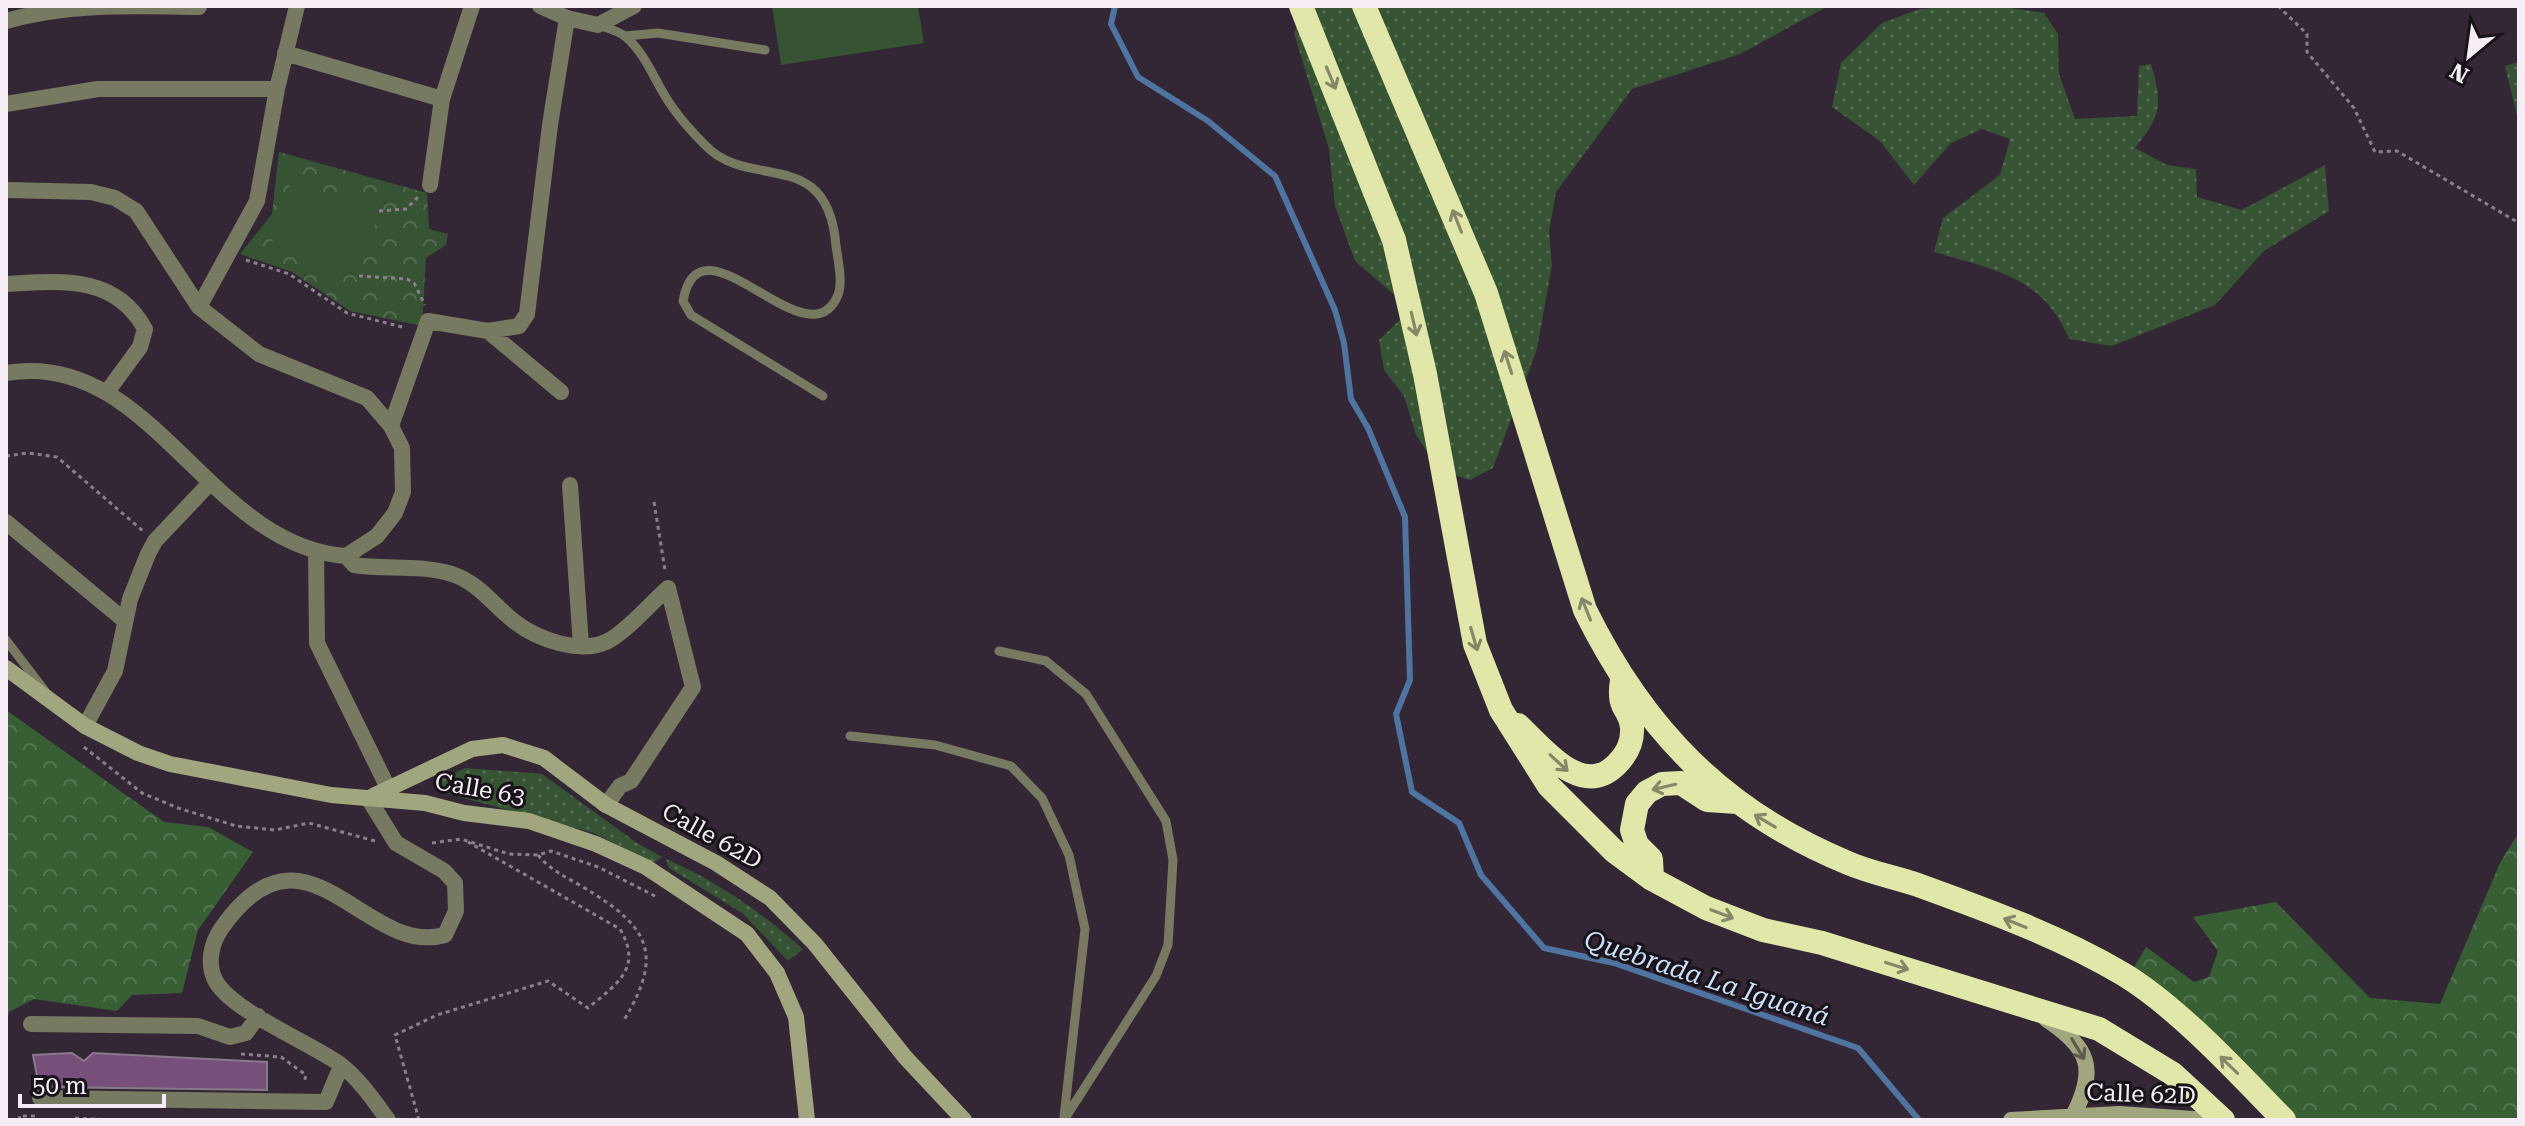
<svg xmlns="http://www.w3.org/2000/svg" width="2525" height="1126" viewBox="0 0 2525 1126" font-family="'Roboto Serif',serif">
  <defs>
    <pattern id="grass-dots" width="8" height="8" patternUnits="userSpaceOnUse" patternTransform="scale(2)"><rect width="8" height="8" fill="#365333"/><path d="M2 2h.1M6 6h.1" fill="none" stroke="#546c51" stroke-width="1.8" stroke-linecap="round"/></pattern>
    <pattern id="forest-crowns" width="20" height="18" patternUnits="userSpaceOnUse" patternTransform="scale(2)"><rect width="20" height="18" fill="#385f34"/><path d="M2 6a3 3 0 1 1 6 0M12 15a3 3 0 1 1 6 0" fill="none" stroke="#557652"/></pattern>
    <pattern id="park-crowns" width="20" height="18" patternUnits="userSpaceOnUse" patternTransform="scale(2)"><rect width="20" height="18" fill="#365333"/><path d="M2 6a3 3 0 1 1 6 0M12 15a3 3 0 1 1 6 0" fill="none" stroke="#546c51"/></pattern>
  </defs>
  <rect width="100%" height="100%" fill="#342735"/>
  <path fill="url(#grass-dots)" d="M1305,6H1828L1740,54L1632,89L1556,192L1549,232L1552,265L1537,349L1493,468L1470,480L1439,470L1416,435L1404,396L1384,370L1379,340L1411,309L1355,261L1335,206L1329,149L1294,33Z
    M1958,6H1997L2044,13L2058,34L2059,74L2075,119L2137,116L2139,66L2151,64C2163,106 2161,115 2135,148L2167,165L2196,169L2197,197L2242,210L2325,165L2329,211L2264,251L2215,305L2112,346L2069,339C2043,276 1994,270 1934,252L1943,218L2000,175L2010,139L1982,129L1951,143L1914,185L1880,141L1832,107L1841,63L1882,23L1920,9Z
    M2519,62V124L2505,66Z
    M465,768L542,774L637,843L662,857L653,863L594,833L445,793L438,780Z
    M666,859C718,882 760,911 803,949L788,961L742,913L669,868Z"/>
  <path fill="url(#forest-crowns)" d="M6,710L164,822L208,827L253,852L198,930L182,993L132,995L117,1011L34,999L9,1012L6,1023Z
    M2519,832V1120H2296L2194,1019L2133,969L2146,947L2194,982L2209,977L2218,951L2193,917L2276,902L2370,998L2440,1004L2500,863Z"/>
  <path fill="url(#park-crowns)" d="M279,152L427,193L429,229L448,234L446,245L426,258L422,326L350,311L292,272L240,254L272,214Z"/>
  <path fill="#365333" d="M772,6H918L924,43L781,65Z
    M290,183L379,211L359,276L270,249Z"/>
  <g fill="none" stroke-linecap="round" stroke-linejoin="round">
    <path stroke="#4e75a1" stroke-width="6" d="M1115,6L1111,24L1138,77L1208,121L1275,176L1335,310L1344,343L1351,399L1368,428L1405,517L1410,680L1396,714L1412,792L1459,823L1481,875L1544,948L1614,963L1858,1048L1919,1120"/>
  </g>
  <path fill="#76507a" stroke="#897a8b" stroke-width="2" d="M72,1053L84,1061L93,1053L267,1062V1090L39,1087L33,1055Z"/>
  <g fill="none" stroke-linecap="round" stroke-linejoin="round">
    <path stroke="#8a7f8b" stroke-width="3" stroke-dasharray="4 4" stroke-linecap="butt" d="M2278,6L2307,34V52L2354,108L2375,152L2397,151L2519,223
      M379,211L406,209L418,197
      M246,260L289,274L347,313L406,328
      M359,276L407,279L414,283L425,305
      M6,456L28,453L57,457L143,531
      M654,502L665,570
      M84,747L142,793L178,808L236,826L275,830L309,823L375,841
      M432,843L461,839L509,854L538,855L551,851L598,867L655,896
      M538,855C550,870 566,877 583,887C646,925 666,951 624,1020
      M241,1054L281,1057L306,1075L304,1083
      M75,1118L111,1120
      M20,1120L19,1116H35
      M419,1120L395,1035L437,1015L548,981L588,1008C617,984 643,968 620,929L468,842"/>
    <path stroke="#777a61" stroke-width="9" d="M598,25C607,28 619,31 626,37C648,56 656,86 673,108C682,121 694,134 705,145C749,192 828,144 836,246C838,260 843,282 838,295C808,367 700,207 683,301L691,315L823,396
      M625,36L658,33L765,50
      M6,640L45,691
      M999,651L1046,661L1086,694L1166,821L1173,860L1168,945L1156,976L1064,1120
      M850,736L935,745L1011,766L1042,798L1069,855L1085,929L1064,1117"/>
    <path stroke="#777a61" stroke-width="16" d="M540,6L567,18L598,25L634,6
      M6,21C70,3 134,6 199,7
      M285,53L442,99
      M6,104L98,89H277
      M430,185L442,99L472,6
      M6,190L91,192L115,198L136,211L199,307L259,354L367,398L391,426L402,448L403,492L395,513L377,536L346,556C207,546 151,348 6,373
      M6,284C60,281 115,274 145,329L140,347L107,392
      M199,307L257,201L277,89L297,6
      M488,331L561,392
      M391,426L428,321L488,331L519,326L527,314L550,125L567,18
      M570,485L581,646
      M6,522L124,620
      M316,551L317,643L389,790
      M346,556L354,565C387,570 419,564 452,574C479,583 493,605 515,622C537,639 580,655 608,641C626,632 651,603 668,588L693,687L631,781L620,786L606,805
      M85,726L115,671L130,599L148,554L155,541L209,484
      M368,798L396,843L444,871L455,883L456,911L445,935C364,958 306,806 221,929C211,944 207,963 215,980C231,1011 311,1043 341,1065C360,1080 374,1101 388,1120
      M31,1024L198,1026L230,1037L246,1033L258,1016
      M40,1098L326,1102L341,1066"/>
    <path stroke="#a2a67e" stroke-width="16" d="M6,668L85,726L138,753L170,764L331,795L425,803L464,813L529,821L596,844L646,867L747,934L777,973L796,1017L807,1120
      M373,796L472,749L503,745L544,758L606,805L716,863L770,898L815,944L905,1057L964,1120
      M2046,1019C2090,1048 2097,1069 2073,1116
      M2011,1120L2119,1114L2208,1120"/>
    <path stroke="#e0e7a8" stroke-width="24" d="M1301,6L1394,240L1425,374L1475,644L1501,710L1549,786L1614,851L1652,879L1706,908L1763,930L1822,943L2099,1029L2173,1074L2223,1120
      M1364,6L1486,293L1585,610C1644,730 1724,812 1848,863C1871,873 1895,877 1918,885C1987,910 2059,936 2123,974C2179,1008 2238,1073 2284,1120
      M1518,725C1543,748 1581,799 1616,765C1627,754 1633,743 1632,727C1630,707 1617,711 1622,680
      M1652,879L1651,859L1637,845L1632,830L1637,804L1647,792L1662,784L1681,783L1707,800L1737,802"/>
  </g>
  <defs><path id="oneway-shaft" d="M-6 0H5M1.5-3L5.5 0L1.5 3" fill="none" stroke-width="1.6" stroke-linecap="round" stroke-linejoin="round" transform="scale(2)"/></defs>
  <g stroke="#868768">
    <use href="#oneway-shaft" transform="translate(1331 78) rotate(67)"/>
    <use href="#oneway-shaft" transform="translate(1457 221) rotate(-112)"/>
    <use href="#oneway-shaft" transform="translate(1414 324) rotate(77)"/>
    <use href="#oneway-shaft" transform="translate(1508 362) rotate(-108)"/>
    <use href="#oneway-shaft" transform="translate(1586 609) rotate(-112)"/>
    <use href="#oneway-shaft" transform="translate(1474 639) rotate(74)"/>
    <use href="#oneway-shaft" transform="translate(1559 763) rotate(43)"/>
    <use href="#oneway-shaft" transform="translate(1664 787) rotate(167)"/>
    <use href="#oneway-shaft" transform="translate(1765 821) rotate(-149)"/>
    <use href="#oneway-shaft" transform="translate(1722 914) rotate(21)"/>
    <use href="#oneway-shaft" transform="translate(2015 923) rotate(-158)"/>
    <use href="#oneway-shaft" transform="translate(1897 966) rotate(17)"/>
    <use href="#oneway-shaft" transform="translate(2229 1065) rotate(-136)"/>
  </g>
  <use stroke="#5d5c4c" href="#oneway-shaft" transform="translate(2078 1049) rotate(59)"/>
  <g text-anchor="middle" stroke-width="6" stroke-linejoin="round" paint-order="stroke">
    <g font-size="24" fill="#f5ecf6" stroke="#181219">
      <text transform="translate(480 789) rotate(10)" y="8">Calle 63</text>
      <text transform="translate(712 836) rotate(29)" y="8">Calle 62D</text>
      <text transform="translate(2141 1094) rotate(2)" y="8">Calle 62D</text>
    </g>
    <g font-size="26" font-style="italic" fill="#c9e0fb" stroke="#181219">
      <text transform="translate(1707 978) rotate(18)" y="9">Quebrada La Iguaná</text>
    </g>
  </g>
  <rect width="2525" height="1126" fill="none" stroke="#f5ecf6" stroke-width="16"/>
  <g transform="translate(2469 56) rotate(209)" stroke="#181219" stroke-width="6" paint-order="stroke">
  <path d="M0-6L14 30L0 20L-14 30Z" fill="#f5ecf6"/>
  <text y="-12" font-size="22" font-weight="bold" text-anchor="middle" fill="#f5ecf6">N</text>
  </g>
  <path d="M20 1094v12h144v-12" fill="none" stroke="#f5ecf6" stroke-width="4"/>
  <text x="32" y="1094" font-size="24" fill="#f5ecf6" stroke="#181219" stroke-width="6" paint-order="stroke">50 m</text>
</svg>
